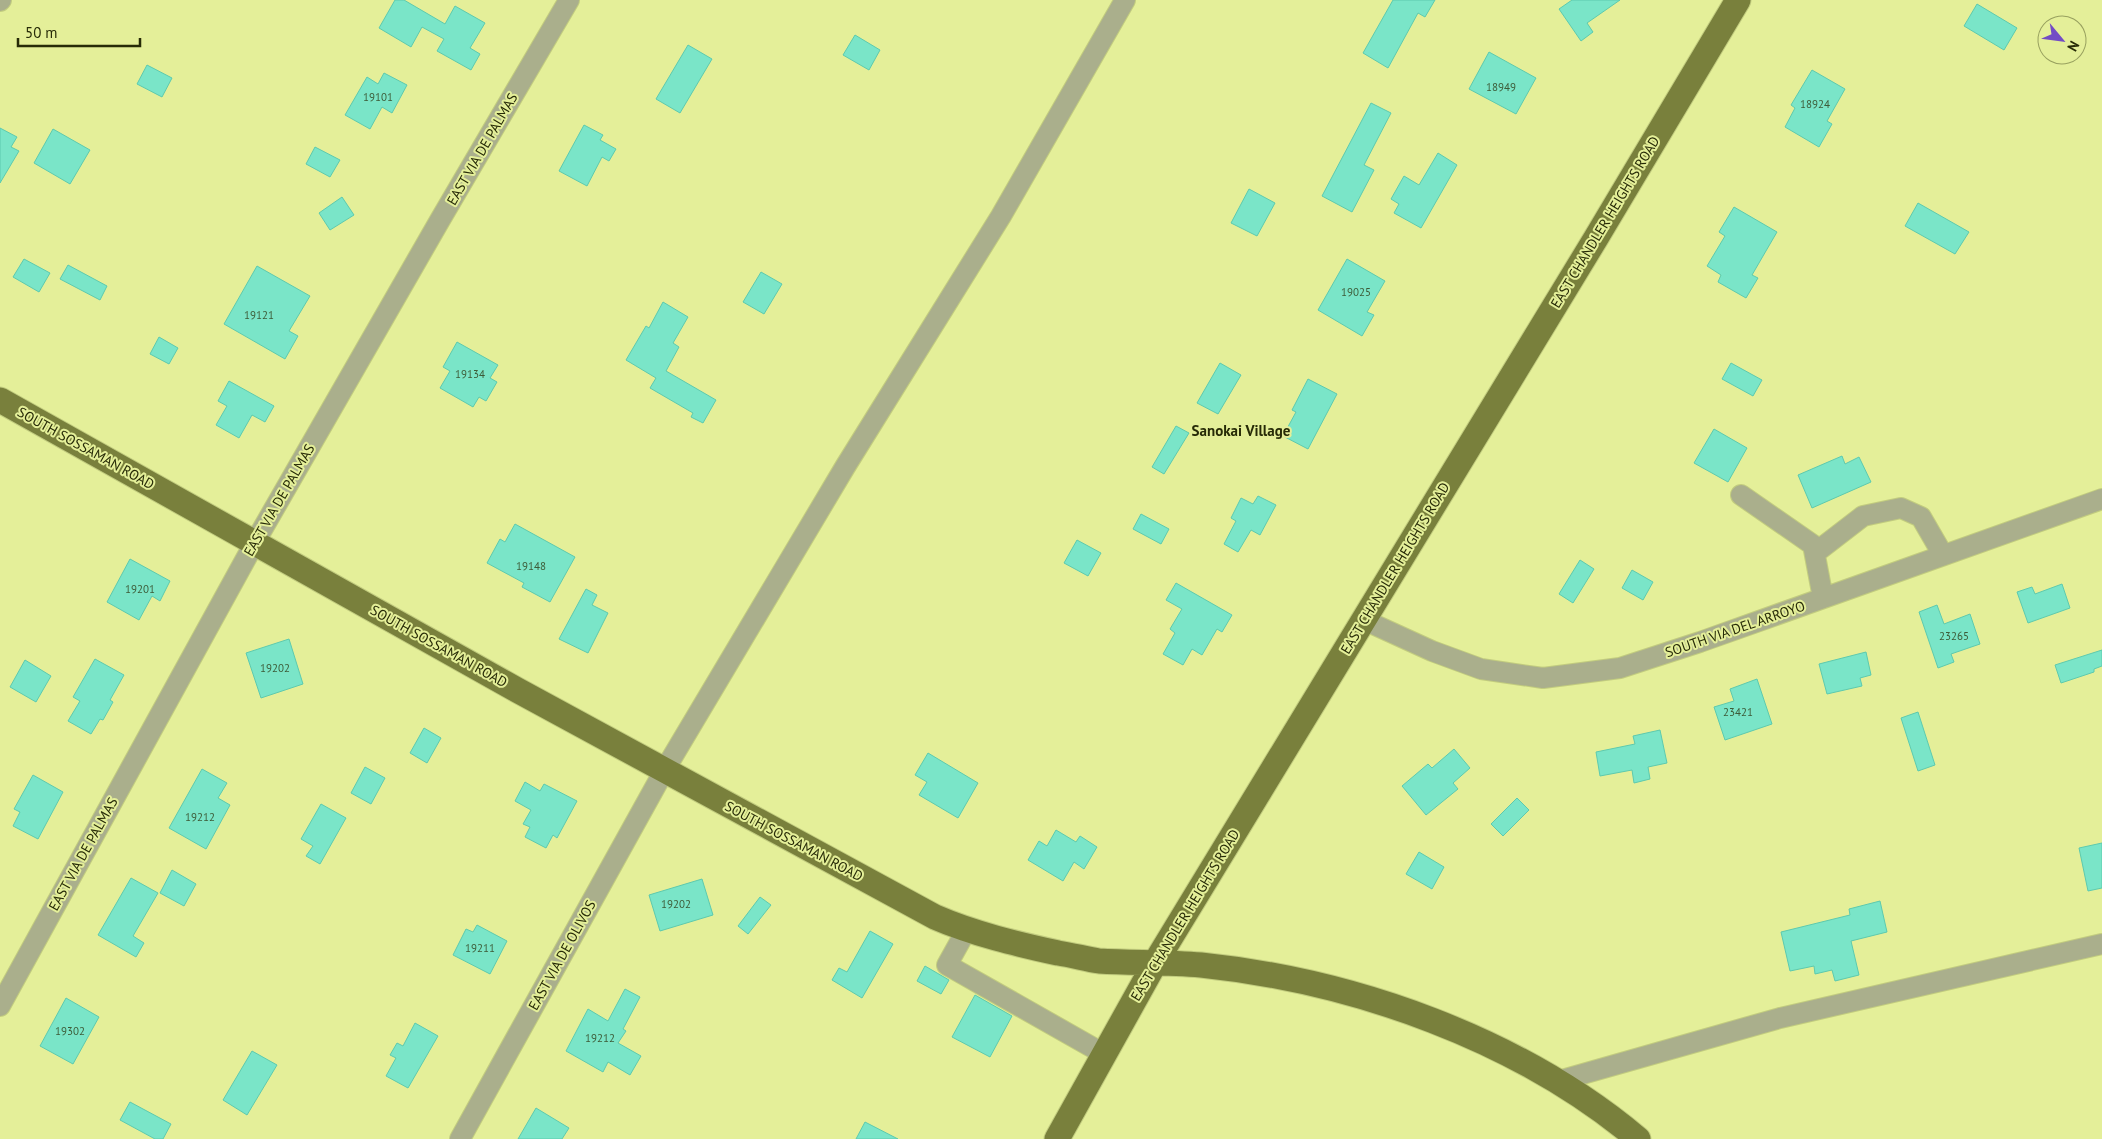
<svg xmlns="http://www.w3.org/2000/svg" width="2102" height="1139" viewBox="0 0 2102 1139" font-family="'PT Sans',sans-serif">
  <rect width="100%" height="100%" fill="#e4ef99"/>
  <path fill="#7ae5c8" stroke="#5dcaae" d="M395,0H404L445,24L455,6L485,23L470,48L480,54L471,70L437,51L444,39L422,27L411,47L379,28Z
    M1393,0H1435L1425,17L1418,13L1388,68L1363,53Z
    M1572,0H1620L1587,23L1593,32L1581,41L1559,9Z
    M1977,4L2017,28L2004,50L1964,26Z
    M855,35L880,50L869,70L843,55Z
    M688,45L712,59L680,113L656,99Z
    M1489,52L1536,78L1516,114L1469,89Z
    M147,65L172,78L162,97L137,84Z
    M1812,70L1845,89L1827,121L1832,124L1819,147L1785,127L1795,108L1791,105Z
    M384,73L407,85L392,113L382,107L370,129L345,115L367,77L378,84Z
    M1371,103L1391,113L1364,165L1374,170L1352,212L1322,196Z
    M584,125L603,135L600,140L616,149L609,161L602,157L587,186L559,171Z
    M0,128L17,137L11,147L19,151L0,183Z
    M53,129L90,150L70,184L34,163Z
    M315,147L340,160L330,177L306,164Z
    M1438,153L1457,165L1421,228L1394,213L1399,204L1391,199L1404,176L1419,185Z
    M1249,189L1275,203L1257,236L1231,223Z
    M342,197L354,215L330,230L319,213Z
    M1918,203L1969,232L1955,254L1905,226Z
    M1734,207L1777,232L1752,275L1758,278L1746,298L1718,282L1721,275L1707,266L1725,236L1719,232Z
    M24,259L50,273L39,292L13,277Z
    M1347,259L1385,281L1367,312L1374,315L1362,336L1318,310Z
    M68,265L107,286L100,300L60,279Z
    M257,266L310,296L289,331L298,336L285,359L224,324Z
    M761,272L782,284L764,314L743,302Z
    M663,302L688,317L673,343L679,347L666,371L716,400L703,423L691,417L693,413L650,388L656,378L626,360L646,326L649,328Z
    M159,337L178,348L169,364L150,354Z
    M457,342L498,365L490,378L497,382L486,401L479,397L473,407L440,388L450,371L443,367Z
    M1220,363L1241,375L1218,414L1197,403Z
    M1731,363L1762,380L1753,396L1722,379Z
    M1308,379L1337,394L1308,449L1283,436L1296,412L1292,410Z
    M229,381L274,406L265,422L252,415L239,438L216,425L227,406L218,401Z
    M1176,426L1189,433L1164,474L1152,467Z
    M1714,429L1747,448L1728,482L1694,463Z
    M1842,456L1845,464L1859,457L1871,482L1812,508L1798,475Z
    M1258,496L1276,505L1260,535L1251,530L1238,552L1224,544L1236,521L1231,518L1241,498L1253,504Z
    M1141,514L1169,529L1161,544L1133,529Z
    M515,524L575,557L550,602L522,587L524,583L487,563L500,539L505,542Z
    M1077,540L1101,553L1088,576L1064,563Z
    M130,559L170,581L160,601L152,596L139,620L107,602Z
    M1580,560L1594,569L1573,603L1559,594Z
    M1632,570L1653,582L1643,600L1622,588Z
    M1176,583L1232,615L1222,632L1217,629L1202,655L1192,649L1183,665L1163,654L1175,633L1170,629L1182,609L1166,600Z
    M2062,584L2070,608L2028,623L2017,592L2032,587L2035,594Z
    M586,589L597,595L592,605L608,613L588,653L559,639Z
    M1937,605L1944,624L1970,614L1980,644L1951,654L1954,662L1938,668L1919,612Z
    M289,639L303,684L261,698L246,653Z
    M2102,650V666L2094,669V672L2061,683L2055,665Z
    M1866,652L1871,675L1860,678L1862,686L1827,694L1819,664Z
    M95,659L124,675L110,700L113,702L103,720L100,719L91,734L68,721L80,701L73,697Z
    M25,660L51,676L36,702L10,687Z
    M1757,679L1772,724L1725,740L1714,707L1734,701L1730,689Z
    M1918,712L1935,765L1918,771L1901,718Z
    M424,728L441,738L427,763L410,753Z
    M1660,730L1667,763L1648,767L1650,779L1634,783L1632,770L1600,776L1596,752L1635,744L1633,736Z
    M1454,749L1470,768L1453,783L1458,789L1426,815L1402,786L1428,764L1432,768Z
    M928,753L978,783L958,818L919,795L927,782L915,775Z
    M365,767L385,778L371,804L351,793Z
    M202,769L227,783L218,798L230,805L206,849L169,828Z
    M33,775L63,792L38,839L13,826L20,812L14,809Z
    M525,782L540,791L544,784L577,801L557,838L553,835L546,848L525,837L530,827L523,824L531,810L515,801Z
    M1517,798L1529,810L1503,836L1491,824Z
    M321,804L346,818L320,864L306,856L313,846L301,839Z
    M1056,830L1076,842L1080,836L1097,847L1084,869L1074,862L1063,881L1028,860L1039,841L1047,846Z
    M2102,843V888L2088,891L2079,848Z
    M1419,852L1444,867L1432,889L1406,874Z
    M172,870L196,884L184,906L160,893Z
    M131,878L158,893L133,936L144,943L136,957L98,935Z
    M702,879L713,915L660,931L649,895Z
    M760,897L771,905L748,934L738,926Z
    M1880,901L1887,932L1851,941L1859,975L1835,981L1832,970L1815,974L1814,966L1790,971L1781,932L1850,915L1849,909Z
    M477,925L507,941L490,974L453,955L466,929L473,932Z
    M870,931L893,944L862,998L832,980L839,968L847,972Z
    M925,966L949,980L941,994L917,981Z
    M625,989L640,997L623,1029L626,1031L618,1043L641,1056L630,1075L608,1062L603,1072L566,1051L588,1009L608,1021Z
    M975,995L1012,1016L990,1057L952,1037Z
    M66,998L99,1017L73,1064L40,1046Z
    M415,1023L438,1036L408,1088L386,1076L396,1058L390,1055L397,1043L403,1046Z
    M252,1051L277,1065L247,1115L223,1100Z
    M130,1102L171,1124L163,1139H155L120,1120Z
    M536,1108L569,1128L562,1139H518Z
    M865,1122L898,1139H856Z"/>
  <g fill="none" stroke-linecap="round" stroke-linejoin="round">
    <defs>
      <path id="minor" d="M0,1L1,0
        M1741,495L1813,545L1823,598
        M1815,553L1863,516L1901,508L1921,517L1943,555
        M1364,620L1432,651L1481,669L1543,678L1620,668L1700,642L2102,499
        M967,929L947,965L1104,1054
        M0,1006L255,542L440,220L569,0
        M1558,1081L1780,1018L2102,944
        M460,1139L664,771L845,467L1001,216L1125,0"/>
      <path id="major" d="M0,400L517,690L935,917C974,934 1017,944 1058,953C1072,955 1086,959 1099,961C1133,963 1167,962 1201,965C1355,981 1519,1039 1638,1139
        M1057,1139L1155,963L1596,238L1738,0"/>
    </defs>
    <use href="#minor" stroke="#c2cc7f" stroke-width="22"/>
    <use href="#major" stroke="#c2cc7f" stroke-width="27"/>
    <use href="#minor" stroke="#aaaf8c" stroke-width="20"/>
    <use href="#major" stroke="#79803c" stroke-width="25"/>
  </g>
  <g text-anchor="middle" stroke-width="4" stroke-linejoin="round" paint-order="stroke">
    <g font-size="11" fill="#3c5a37">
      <text x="1501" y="91">18949</text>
      <text x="378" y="101">19101</text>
      <text x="1815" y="108">18924</text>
      <text x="1356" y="296">19025</text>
      <text x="259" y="319">19121</text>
      <text x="470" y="378">19134</text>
      <text x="531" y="570">19148</text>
      <text x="140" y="593">19201</text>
      <text x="1954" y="640">23265</text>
      <text x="275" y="672">19202</text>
      <text x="1738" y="716">23421</text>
      <text x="200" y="821">19212</text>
      <text x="676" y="908">19202</text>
      <text x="480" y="952">19211</text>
      <text x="70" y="1035">19302</text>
      <text x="600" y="1042">19212</text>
    </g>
    <g font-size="14" fill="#272b07" stroke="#e4ef99">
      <text transform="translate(482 149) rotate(-60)" y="5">EAST VIA DE PALMAS</text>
      <text transform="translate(1605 222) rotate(-59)" y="5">EAST CHANDLER HEIGHTS ROAD</text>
      <text transform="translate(86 448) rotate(29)" y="5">SOUTH SOSSAMAN ROAD</text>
      <text transform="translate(279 500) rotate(-60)" y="5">EAST VIA DE PALMAS</text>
      <text transform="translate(1395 568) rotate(-59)" y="5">EAST CHANDLER HEIGHTS ROAD</text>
      <text transform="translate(1735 629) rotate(-19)" y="5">SOUTH VIA DEL ARROYO</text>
      <text transform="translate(439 646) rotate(29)" y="5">SOUTH SOSSAMAN ROAD</text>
      <text transform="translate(794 841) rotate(28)" y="5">SOUTH SOSSAMAN ROAD</text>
      <text transform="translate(83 854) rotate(-61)" y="5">EAST VIA DE PALMAS</text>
      <text transform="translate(1185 915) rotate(-59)" y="5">EAST CHANDLER HEIGHTS ROAD</text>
      <text transform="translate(562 955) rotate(-61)" y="5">EAST VIA DE OLIVOS</text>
    </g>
    <g font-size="15" font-weight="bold" fill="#272b07" stroke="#e4ef99">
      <text x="1241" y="436">Sanokai Village</text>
    </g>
  </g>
  <g transform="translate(2062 40) rotate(119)"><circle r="24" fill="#e4ef99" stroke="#98a15f"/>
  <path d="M0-4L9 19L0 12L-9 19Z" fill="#734cc5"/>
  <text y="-8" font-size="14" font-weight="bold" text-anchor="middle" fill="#272b07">N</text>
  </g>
  <path d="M18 38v8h122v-8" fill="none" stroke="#272b07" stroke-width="2.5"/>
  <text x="25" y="38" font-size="15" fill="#272b07" stroke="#e4ef99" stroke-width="4" paint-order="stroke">50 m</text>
</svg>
